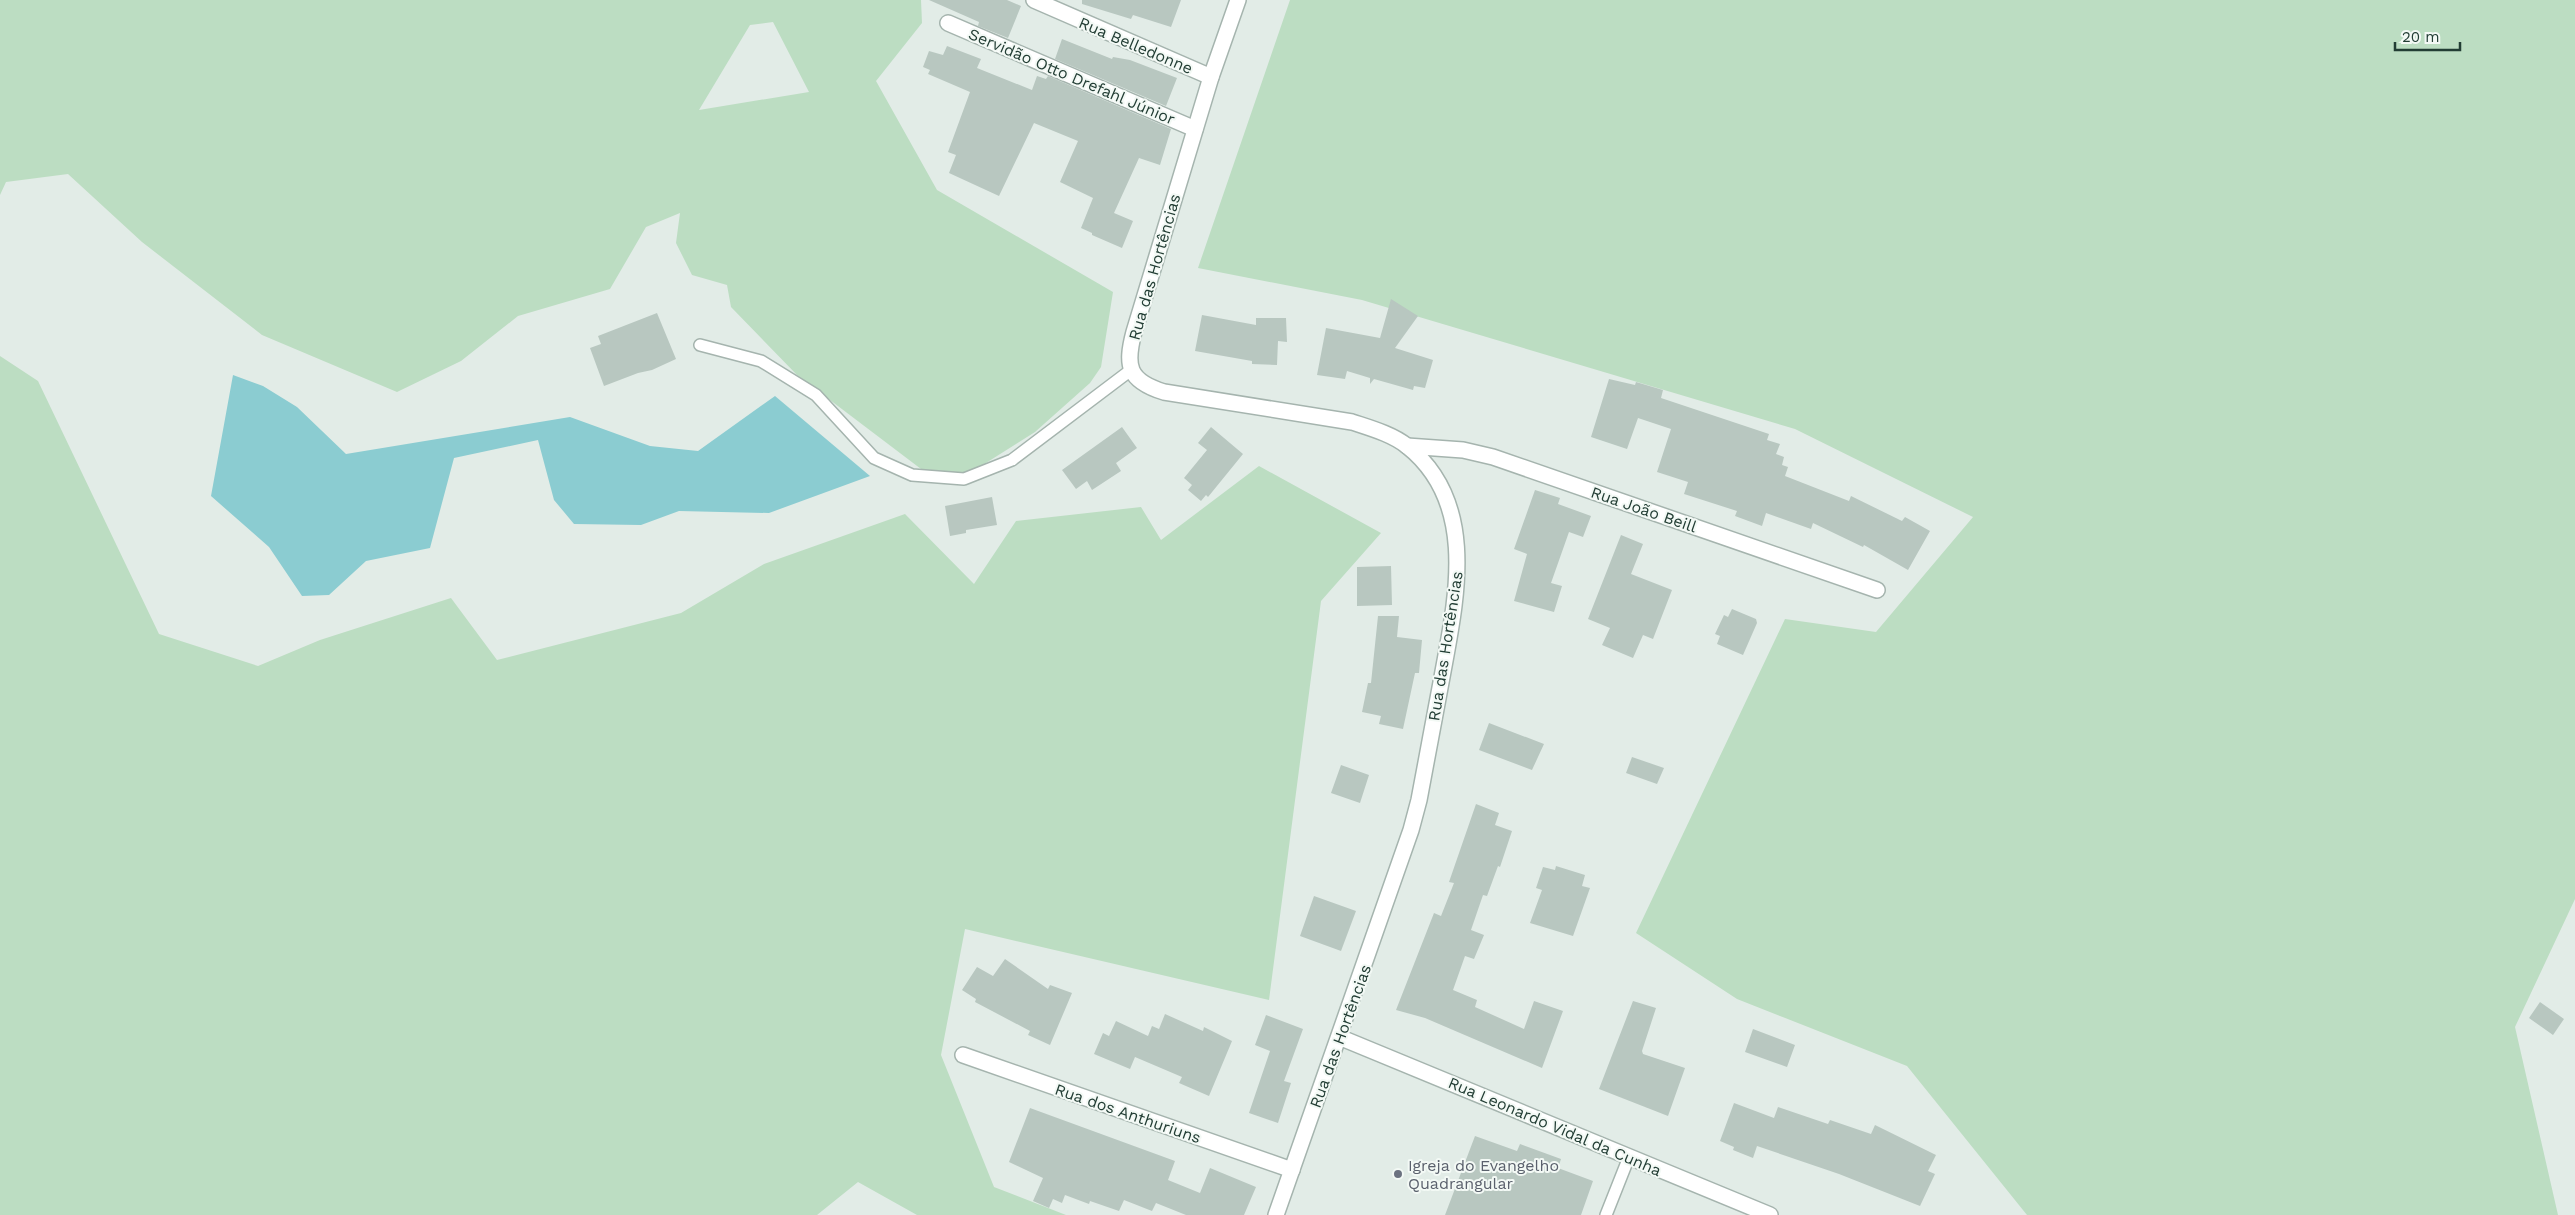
<svg xmlns="http://www.w3.org/2000/svg" width="2575" height="1215" viewBox="0 0 2575 1215" font-family="'Work Sans',sans-serif">
  <rect width="100%" height="100%" fill="#e2ece7"/>
  <path fill="#bcddc2" fill-rule="evenodd" d="M0,0H921L922,23L876,81L937,190L1113,292L1101,367L1090,383L1035,432L970,473L925,472L797,375L731,307L727,285L692,275L676,243L680,213L646,227L610,289L518,316L461,361L397,392L262,335L142,242L68,174L6,182L0,195ZM773,22L809,92L699,110L750,25Z
    M1290,0H2575V899L2515,1027L2558,1215H2027L1907,1066L1737,999L1636,933L1785,619L1876,632L1973,517L1795,429L1362,300L1198,268Z
    M0,356L38,381L159,634L258,666L320,640L451,598L497,660L681,613L764,564L905,514L974,584L1016,521L1141,507L1161,540L1259,466L1381,533L1321,601L1269,1000L965,929L941,1055L994,1187L1066,1215H917L858,1182L817,1215H0Z"/>
  <path fill="#8bccd1" d="M233,375L263,386L297,407L346,454L570,417L650,446L698,451L775,396L870,476L769,513L679,511L641,525L574,524L554,500L538,440L454,458L430,548L366,561L329,595L302,596L269,547L211,496Z"/>
  <path fill="#b8c7c0" d="M929,0H1007L1021,6L1008,38L978,26L979,22Z
    M1082,0H1181L1171,27L1133,15L1131,19L1082,4Z
    M1062,39L1112,59L1113,57L1130,60L1177,78L1166,106L1055,59Z
    M947,46L981,59L977,68L1032,90L1037,76L1046,79L1048,76L1171,129L1160,165L1139,158L1114,213L1133,221L1122,248L1092,235V233L1081,228L1093,198L1060,182L1078,141L1034,123L999,196L949,173L956,155L948,152L970,92L928,74L930,70L923,67L929,51L943,55Z
    M1391,299L1418,316L1395,348L1433,360L1425,388L1414,386L1413,390L1374,379L1370,384V378L1347,371L1345,379L1317,375L1326,328L1380,338Z
    M657,313L676,359L652,370L638,373L604,386L590,348L601,344L598,336Z
    M1202,315L1256,325V318H1286L1287,342L1278,341L1277,365L1252,364V361L1195,351Z
    M1609,379L1635,385L1636,382L1663,390L1661,398L1769,434L1767,440L1780,444L1776,454L1784,457L1782,465L1788,467L1785,476L1849,501L1851,496L1902,521L1905,517L1930,531L1908,570L1864,545L1863,547L1813,523L1811,529L1766,513L1762,526L1735,516L1737,511L1684,494L1688,482L1657,472L1671,429L1638,418L1627,449L1591,437Z
    M1122,427L1137,448L1116,463L1121,471L1092,490L1087,481L1076,489L1062,470Z
    M1211,427L1243,454L1208,497L1206,495L1201,501L1188,490L1192,485L1184,478L1207,450L1198,443Z
    M1535,490L1560,498L1558,504L1591,516L1583,537L1569,532L1551,583L1562,586L1554,612L1514,601L1527,554L1514,549Z
    M992,497L997,525L966,530V533L950,536L945,506Z
    M1621,535L1643,544L1631,574L1672,590L1653,639L1643,635L1633,658L1602,645L1610,628L1588,619Z
    M1391,566L1392,605L1357,606V567Z
    M1732,609L1756,619L1757,623L1743,655L1717,644L1720,636L1715,634L1724,615L1728,617Z
    M1378,616H1399L1397,637L1422,640L1419,673H1415L1403,729L1379,724L1381,716L1362,712L1368,683H1371Z
    M1489,723L1544,744L1532,770L1479,750Z
    M1632,757L1664,768L1657,784L1626,773Z
    M1341,765L1369,775L1360,803L1331,793Z
    M1476,804L1499,813L1495,825L1512,831L1500,867L1498,866L1487,896L1483,895L1471,930L1484,935L1474,959L1465,956L1453,990L1477,1000L1475,1007L1524,1029L1534,1001L1563,1011L1542,1068L1425,1018L1396,1010L1434,913L1441,916L1454,883L1449,882Z
    M1556,866L1585,875L1582,886L1590,888L1573,936L1530,923L1542,890L1536,888L1543,867L1555,870Z
    M1314,896L1356,911L1341,951L1300,936Z
    M1005,959L1048,989L1050,985L1072,993L1050,1045L1028,1035L1030,1031L975,1002L976,999L962,990L977,967L993,976Z
    M1633,1001L1656,1008L1642,1051L1643,1054L1685,1068L1668,1116L1599,1089Z
    M2540,1002L2564,1019L2553,1035L2529,1018Z
    M1165,1014L1203,1031L1204,1027L1232,1041L1209,1096L1179,1083L1182,1077L1135,1057L1130,1069L1094,1054L1103,1033L1109,1036L1116,1021L1148,1036L1152,1026L1159,1029Z
    M1266,1015L1303,1029L1284,1081L1291,1083L1278,1123L1249,1113L1270,1051L1255,1045Z
    M1753,1029L1795,1045L1787,1067L1745,1052Z
    M1734,1103L1774,1118L1778,1107L1828,1124L1830,1120L1871,1134L1875,1125L1936,1155L1928,1171L1935,1174L1920,1206L1839,1174L1757,1146L1753,1158L1733,1150L1734,1147L1720,1141Z
    M1030,1108L1175,1161L1168,1180L1200,1193L1210,1168L1256,1187L1244,1215H1186L1156,1203L1152,1211L1124,1200L1119,1211L1090,1201L1089,1204L1065,1195L1062,1203L1053,1199L1049,1208L1033,1201L1043,1178L1009,1162Z
    M1475,1136L1517,1151L1520,1144L1561,1159L1558,1168L1593,1181L1581,1215H1445Z"/>
  <g fill="none" stroke-linecap="round" stroke-linejoin="round">
    <defs>
      <path id="service" d="M700,345L761,361L816,395L874,458L912,475L964,479L1012,460L1131,370
        M1606,1215L1629,1157"/>
      <path id="minor" d="M1034,0L1211,77
        M948,23L1195,129
        M1407,446L1463,450L1493,457L1877,590
        M1339,1037L1770,1215
        M963,1055L1292,1170"/>
      <path id="tertiary" d="M1238,0L1211,77L1134,332C1125,366 1128,381 1164,392L1352,422C1370,428 1392,434 1407,446C1479,503 1456,600 1442,677C1434,718 1427,759 1419,800L1411,830L1276,1215"/>
    </defs>
    <use href="#service" stroke="#a5b4ae" stroke-width="14"/>
    <use href="#minor" stroke="#a5b4ae" stroke-width="18"/>
    <use href="#tertiary" stroke="#a5b4ae" stroke-width="18"/>
    <use href="#service" stroke="#fff" stroke-width="11"/>
    <use href="#minor" stroke="#fff" stroke-width="15"/>
    <use href="#tertiary" stroke="#fff" stroke-width="15"/>
  </g>
  <circle fill="#6b7280" stroke="#f3f9f5" stroke-width="2" cx="1398" cy="1174" r="5"/>
  <g text-anchor="middle" stroke-width="4" stroke-linejoin="round" paint-order="stroke">
    <g font-size="16" fill="#223d34" stroke="#f3f9f5">
      <text transform="translate(1136 45) rotate(23)" y="6">Rua Belledonne</text>
      <text transform="translate(1072 76) rotate(23)" y="6">Servidão Otto Drefahl Júnior</text>
      <text transform="translate(1154 267) rotate(-74)" y="6">Rua das Hortências</text>
      <text transform="translate(1644 509) rotate(19)" y="6">Rua João Beill</text>
      <text transform="translate(1445 646) rotate(-81)" y="6">Rua das Hortências</text>
      <text transform="translate(1340 1036) rotate(-70)" y="6">Rua das Hortências</text>
      <text transform="translate(1128 1113) rotate(19)" y="6">Rua dos Anthuriuns</text>
      <text transform="translate(1555 1126) rotate(23)" y="6">Rua Leonardo Vidal da Cunha</text>
    </g>
    <g font-size="16" fill="#5b616d" stroke="#f3f9f5" text-anchor="start">
      <text x="1408" y="1171">Igreja do Evangelho<tspan x="1408" dy="18">Quadrangular</tspan></text>
    </g>
  </g>
  <path d="M2395 42v8h65v-8" fill="none" stroke="#223d34" stroke-width="2.5"/>
  <text x="2402" y="42" font-size="15" fill="#223d34" stroke="#f3f9f5" stroke-width="4" paint-order="stroke">20 m</text>
</svg>
